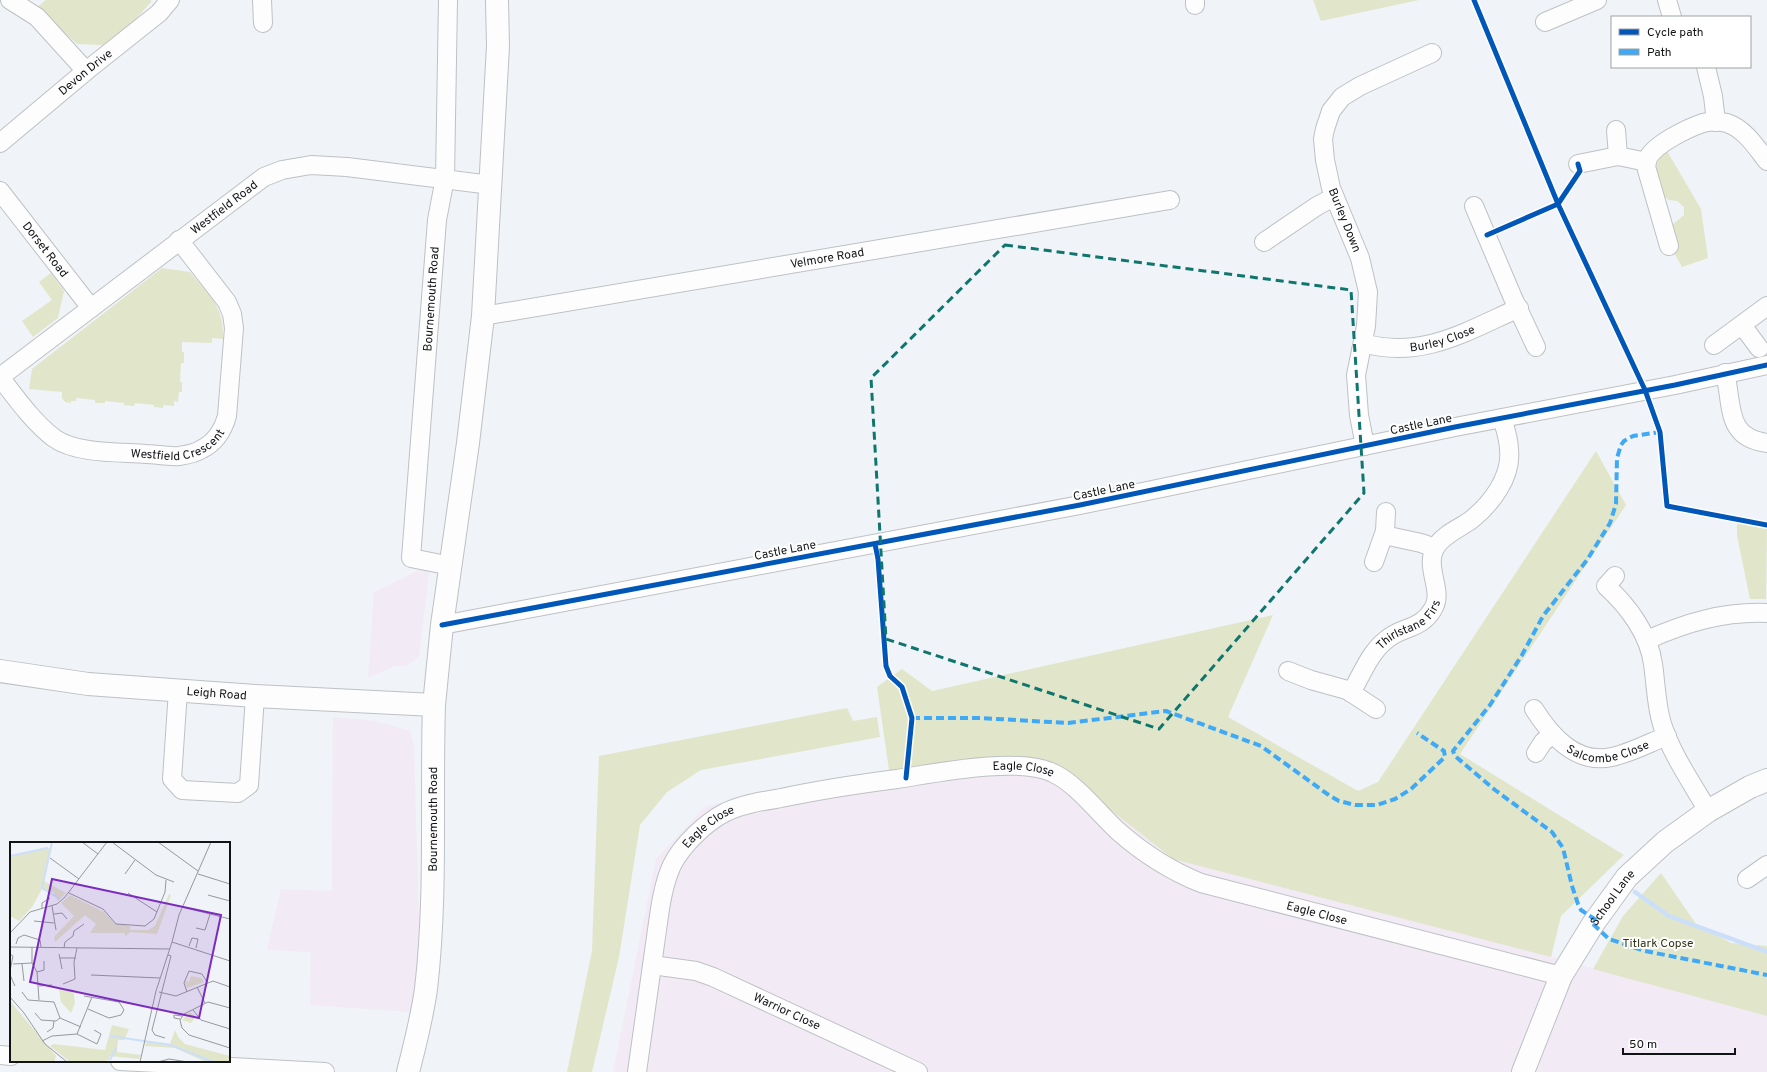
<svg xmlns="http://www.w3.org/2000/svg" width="1767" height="1072" viewBox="0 0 1767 1072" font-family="Overpass,sans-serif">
  <rect width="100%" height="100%" fill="#f0f3f7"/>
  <path fill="#f2eaf5" d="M430,565L419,657L406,666H394L368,678L374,592Z
    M333,717L376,721L410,731L414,746L420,958L412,1012L310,1005L311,952L267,950L281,889L332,891Z
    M1019,760L1527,950L1767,1016V1072H613L656,859L706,806L889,770Z"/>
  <path fill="#e1e6ca" d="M46,0H151V2L135,20L103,45L77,44L36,8Z
    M1313,0H1419L1321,21Z
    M1667,151L1701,209L1708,258L1682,267L1672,249L1671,226L1684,215V207L1677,201L1669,200L1661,194L1655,170L1659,159Z
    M162,268L190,272C209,296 224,305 223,339L212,338V343L182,342V352H184V363H181L180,382H182V392H179L178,402L174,401V406L163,405V408L154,407V405L135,403L134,406L124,405V403L105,401V403H95V400L76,398V401H71V403L65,402L62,398V392L29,389L32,369Z
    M51,273L64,291L58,318L33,337L22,321L52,300L39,282Z
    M1596,451L1626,505L1460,754L1624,855L1561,916L1551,957L1173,859L1093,796L1019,760L889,770L877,687L902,669L932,691L1273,615L1228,717L1358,791L1378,782Z
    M1737,523L1767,529L1766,599H1750L1737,536Z
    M847,708L853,721L877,717L880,737L701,770L667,792L640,825L619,957L592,1072H567L592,951L599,756Z
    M1661,873L1696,924L1731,943L1767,946V1016L1593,969L1623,916Z"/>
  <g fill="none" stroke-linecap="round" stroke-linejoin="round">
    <path stroke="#ccdffa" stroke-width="4.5" d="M1635,892L1669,916L1767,952"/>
    <defs>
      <g id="minor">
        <path d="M10,0L37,17L86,71"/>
        <path d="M262,0L263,23"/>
        <path d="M448,0L445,178L437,220L411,558L451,566"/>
        <path d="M1667,0L1672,17"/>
        <path d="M1195,5V0"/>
        <path d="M1545,22L1597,0"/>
        <path d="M1706,67L1713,96L1716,122"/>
        <path d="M1616,130L1618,156"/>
        <path id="s1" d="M0,143L86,71L159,13L170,0"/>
        <path d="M1578,164L1618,156L1647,162"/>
        <path id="s2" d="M0,191L91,308"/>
        <path d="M1474,206L1513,298L1536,347"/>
        <path d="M1264,242L1317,206L1334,197"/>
        <path d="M1669,246L1647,170C1646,166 1646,162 1648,158C1655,144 1688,128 1703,123C1711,121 1719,121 1727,123C1745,129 1756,147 1767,161"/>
        <path id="s3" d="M483,316L1170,200"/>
        <path d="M1742,325L1759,348"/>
        <path id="s4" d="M1363,343C1421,360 1467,331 1519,308"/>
        <path d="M1714,345L1767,306"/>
        <path d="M1725,373C1733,405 1725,438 1767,443"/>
        <path id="s5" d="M0,377L264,177L282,170L311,165L347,167L491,185"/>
        <path id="s6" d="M0,377C16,398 33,422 54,438C76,454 119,452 146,454C156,454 168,457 179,456C186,455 196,453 202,449C216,442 223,430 227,416L234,328L232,314L227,302L179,240"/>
        <path d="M1365,446L1359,415L1356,375L1366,326L1368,292L1360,258L1331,188L1325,160L1323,139L1325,129L1331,111L1342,97L1360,86L1432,53"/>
        <path d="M1384,535L1421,543L1435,548"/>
        <path d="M1374,562L1385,531L1386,512"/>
        <path d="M1615,576L1606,586C1628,606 1649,634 1653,664C1656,684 1656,705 1662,724C1672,755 1692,783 1708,811"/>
        <path d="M442,625L1080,505L1455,427L1675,385L1767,365"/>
        <path d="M1647,640C1685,623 1724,611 1767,613"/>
        <path d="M1288,671L1311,680L1347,690L1376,709"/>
        <path d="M178,690L172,779L182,790L238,793L249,785L255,696"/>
        <path id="s7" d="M1351,693C1361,676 1370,652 1386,640C1402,626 1421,630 1433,609C1445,590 1422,566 1437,545C1446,533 1460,528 1471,520C1491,504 1512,477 1509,450C1509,439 1505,428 1502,418"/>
        <path id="s8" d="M1534,709C1551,736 1576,765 1612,757C1630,753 1649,743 1667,736"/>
        <path d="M1536,753L1543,742L1552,735"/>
        <path d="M1747,879L1767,865"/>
        <path id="s9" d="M652,965L696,971L713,977L918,1072"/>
        <path d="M0,1055L11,1056"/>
        <path d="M120,1061L325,1072"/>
        <path id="s10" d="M637,1072C643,1029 649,987 655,944C659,918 661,889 672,865C682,845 706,822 726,812C743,804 763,801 781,798C819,790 858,784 897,779C936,773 1018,756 1053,773C1077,784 1099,814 1119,832C1143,853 1171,871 1201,883L1561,976"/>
      </g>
      <g id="tertiary">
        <path d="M434,705L442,625L468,443L483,316L498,46L497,0"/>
        <path id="s11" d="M1523,1072L1561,976L1593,924L1627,877L1665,842L1708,811L1750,787L1767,780"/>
      </g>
      <g id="secondary">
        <path id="s12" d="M408,1072C415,1045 422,1017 426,989C437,895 431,800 434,705"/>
      </g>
      <g id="primary">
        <path id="s13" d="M0,671L88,684L255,696L434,705"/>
      </g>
    </defs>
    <use href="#minor" stroke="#bec1c4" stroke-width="20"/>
    <use href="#tertiary" stroke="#bec1c4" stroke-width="24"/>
    <use href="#secondary" stroke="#bec1c4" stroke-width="24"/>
    <use href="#primary" stroke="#bec1c4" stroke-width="24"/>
    <use href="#minor" stroke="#fdfdfe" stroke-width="18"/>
    <use href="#tertiary" stroke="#fdfdfe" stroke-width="22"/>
    <use href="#secondary" stroke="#fdfdfe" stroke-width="22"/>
    <use href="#primary" stroke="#fdfdfe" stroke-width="22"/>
    <path stroke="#3fa9f5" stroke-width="4" stroke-dasharray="8 4" stroke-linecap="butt" d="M912,718H980L1068,723L1166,711L1261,746L1330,796L1339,801L1355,805H1377L1395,799L1411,789L1445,757L1444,751L1417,733
      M1596,920L1581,910L1578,904L1572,886L1563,848L1552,832L1495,790L1455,756L1453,751L1490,705L1522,655L1543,616L1587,560L1610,523L1616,504L1617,458L1621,445L1624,441L1633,436L1660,432
      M1593,924L1609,939L1645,951L1767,975"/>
    <defs>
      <path id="cycleway" d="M1474,0L1558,204L1645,390L1660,432L1667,506L1767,525
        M1487,235L1558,204L1580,171L1578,164
        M875,544L878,559L886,666L890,676L902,687L912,718L906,778
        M442,625L1080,505L1455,427L1675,385L1767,365"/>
    </defs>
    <use href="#cycleway" stroke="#fff" stroke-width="8"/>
    <use href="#cycleway" stroke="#0057b8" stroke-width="5"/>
  </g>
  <path fill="none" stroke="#0f766e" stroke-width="3" stroke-dasharray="8 5" stroke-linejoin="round" d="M1005,245L1351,290L1364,493L1159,729L886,639L871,378Z"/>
  <g text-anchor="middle" stroke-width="4" stroke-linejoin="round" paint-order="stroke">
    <g font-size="12" fill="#111315" stroke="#fff">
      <text dy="4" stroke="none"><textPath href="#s1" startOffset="111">Devon Drive</textPath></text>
      <text dy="4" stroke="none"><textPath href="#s5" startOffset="281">Westfield Road</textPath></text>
      <text transform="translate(1345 220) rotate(68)" y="4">Burley Down</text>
      <text dy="4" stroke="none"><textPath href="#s2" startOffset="74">Dorset Road</textPath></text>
      <text dy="4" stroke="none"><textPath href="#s3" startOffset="349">Velmore Road</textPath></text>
      <text transform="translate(431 299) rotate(-86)" y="4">Bournemouth Road</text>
      <text dy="4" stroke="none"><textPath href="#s4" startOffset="81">Burley Close</textPath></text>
      <text transform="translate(1421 424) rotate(-12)" y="4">Castle Lane</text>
      <text dy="4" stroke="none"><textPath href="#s6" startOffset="211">Westfield Crescent</textPath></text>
      <text transform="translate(1104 490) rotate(-12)" y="4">Castle Lane</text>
      <text transform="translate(785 550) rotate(-11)" y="4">Castle Lane</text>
      <text dy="4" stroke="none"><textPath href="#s7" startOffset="92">Thirlstane Firs</textPath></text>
      <text dy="4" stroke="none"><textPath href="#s13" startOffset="218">Leigh Road</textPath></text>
      <text dy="4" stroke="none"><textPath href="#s8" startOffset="94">Salcombe Close</textPath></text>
      <text dy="4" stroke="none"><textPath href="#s10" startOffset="589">Eagle Close</textPath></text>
      <text dy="4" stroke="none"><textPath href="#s12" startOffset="255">Bournemouth Road</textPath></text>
      <text dy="4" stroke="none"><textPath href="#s10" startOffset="264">Eagle Close</textPath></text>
      <text dy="4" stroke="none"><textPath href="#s11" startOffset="197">School Lane</textPath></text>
      <text dy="4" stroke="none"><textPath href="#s10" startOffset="925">Eagle Close</textPath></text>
      <text dy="4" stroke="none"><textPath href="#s9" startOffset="144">Warrior Close</textPath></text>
    </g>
    <g font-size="12" fill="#333615" stroke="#fff">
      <text x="1658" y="947">Titlark Copse</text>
    </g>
  </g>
  <g transform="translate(10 842)">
    <rect width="220" height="220" fill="#f0f3f7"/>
    <path d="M36,5L40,7L34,39L56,51L48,59L43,50L32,47L22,65L9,79L0,74V15ZM159,52L161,53L147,92L120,90L116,94L114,91H80L86,82L75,73L45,100L44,95L64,74L51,61L60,53L94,70L104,81L120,84V88H138L145,84ZM181,134L191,136L194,140L177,146L175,139L179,140ZM49,147H63L65,161L61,171L51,160ZM0,159L46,214L44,220H0ZM180,170L186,175L181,181L172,178ZM102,183L119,187L114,198H108L107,210L131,213L129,217L100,214L99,218L90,220H60L40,204L44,202L95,208ZM165,188L169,196L175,202L220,214V220H196L165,206L135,204L136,200L160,202Z" fill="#e1e6ca"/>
    <path fill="none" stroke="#ccdffa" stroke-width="2" d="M42,0L32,46L50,57M0,14L38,6M100,194L161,203L203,220M100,218L106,206"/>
    <path fill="none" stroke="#97999d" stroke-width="1" d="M72,0L88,12M102,0L146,33L164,40M148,0L188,29M201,0L169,73L162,100L220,119M40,16L69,37M115,32L125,18M188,32L220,42M59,51L93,67L106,82L135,84L144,77L155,50L156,38M118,51L147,70M198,53L220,59M42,64L46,88M172,65L220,77M32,66V61L40,56M44,72L52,71L57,77M24,79L44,81M186,86L195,88L200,72M0,91L20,70L47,62L55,55L97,0M14,93L30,98L31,105M6,102L8,96L14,93M179,104L182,96L188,97L186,106M0,105L160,107M22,105V121L27,130L29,158M54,106L55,100L63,94L64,89L74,82M0,112L3,114L0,129M49,112L52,127M50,116H66M3,122L22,121M12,122L14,139M27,130L34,128V119M0,133L5,144M81,133L150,136M53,142L65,137L64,120L67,106M29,144L42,143M187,145L195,161M12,150L18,158L44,160L50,176L71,185M149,150L166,154L203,139L220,145M177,150L174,141L179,129L192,132L197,140M74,154L109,160L114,168L111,173L99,176L78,167M0,155L14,171L35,202L57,220M220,166L198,160L174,172L170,178L172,186L179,193L220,206M183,168L191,178L220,187M25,171L31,178L46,179L50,176M170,177L164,176V173L172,174M37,190L43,186L44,179M67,192L87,202L91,192L84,188M155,196L145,193L142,188L161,114L158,113M32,199L42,194L67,192L82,155M130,220L146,149L162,100M148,220L159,217L178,220"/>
    <path fill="#7b2cbf" fill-opacity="0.15" stroke="#7b2cbf" stroke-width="2" d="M42,37L211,73L189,176L20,140Z"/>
    <rect width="220" height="220" fill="none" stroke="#111315" stroke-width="2"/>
  </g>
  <rect x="1611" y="16" width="140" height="52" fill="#ffffff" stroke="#a0a1a1"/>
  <rect x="1619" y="29" width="20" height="6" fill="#0057b8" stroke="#a0a1a1"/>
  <text x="1647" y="36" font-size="12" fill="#111315">Cycle path</text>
  <rect x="1619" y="49" width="20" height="6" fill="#3fa9f5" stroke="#a0a1a1"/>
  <text x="1647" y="56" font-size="12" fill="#111315">Path</text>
  <path d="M1623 1048v6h112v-6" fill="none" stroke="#111315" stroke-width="2"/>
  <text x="1629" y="1048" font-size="12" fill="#111315" stroke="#ffffff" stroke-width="3" paint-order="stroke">50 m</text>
</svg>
